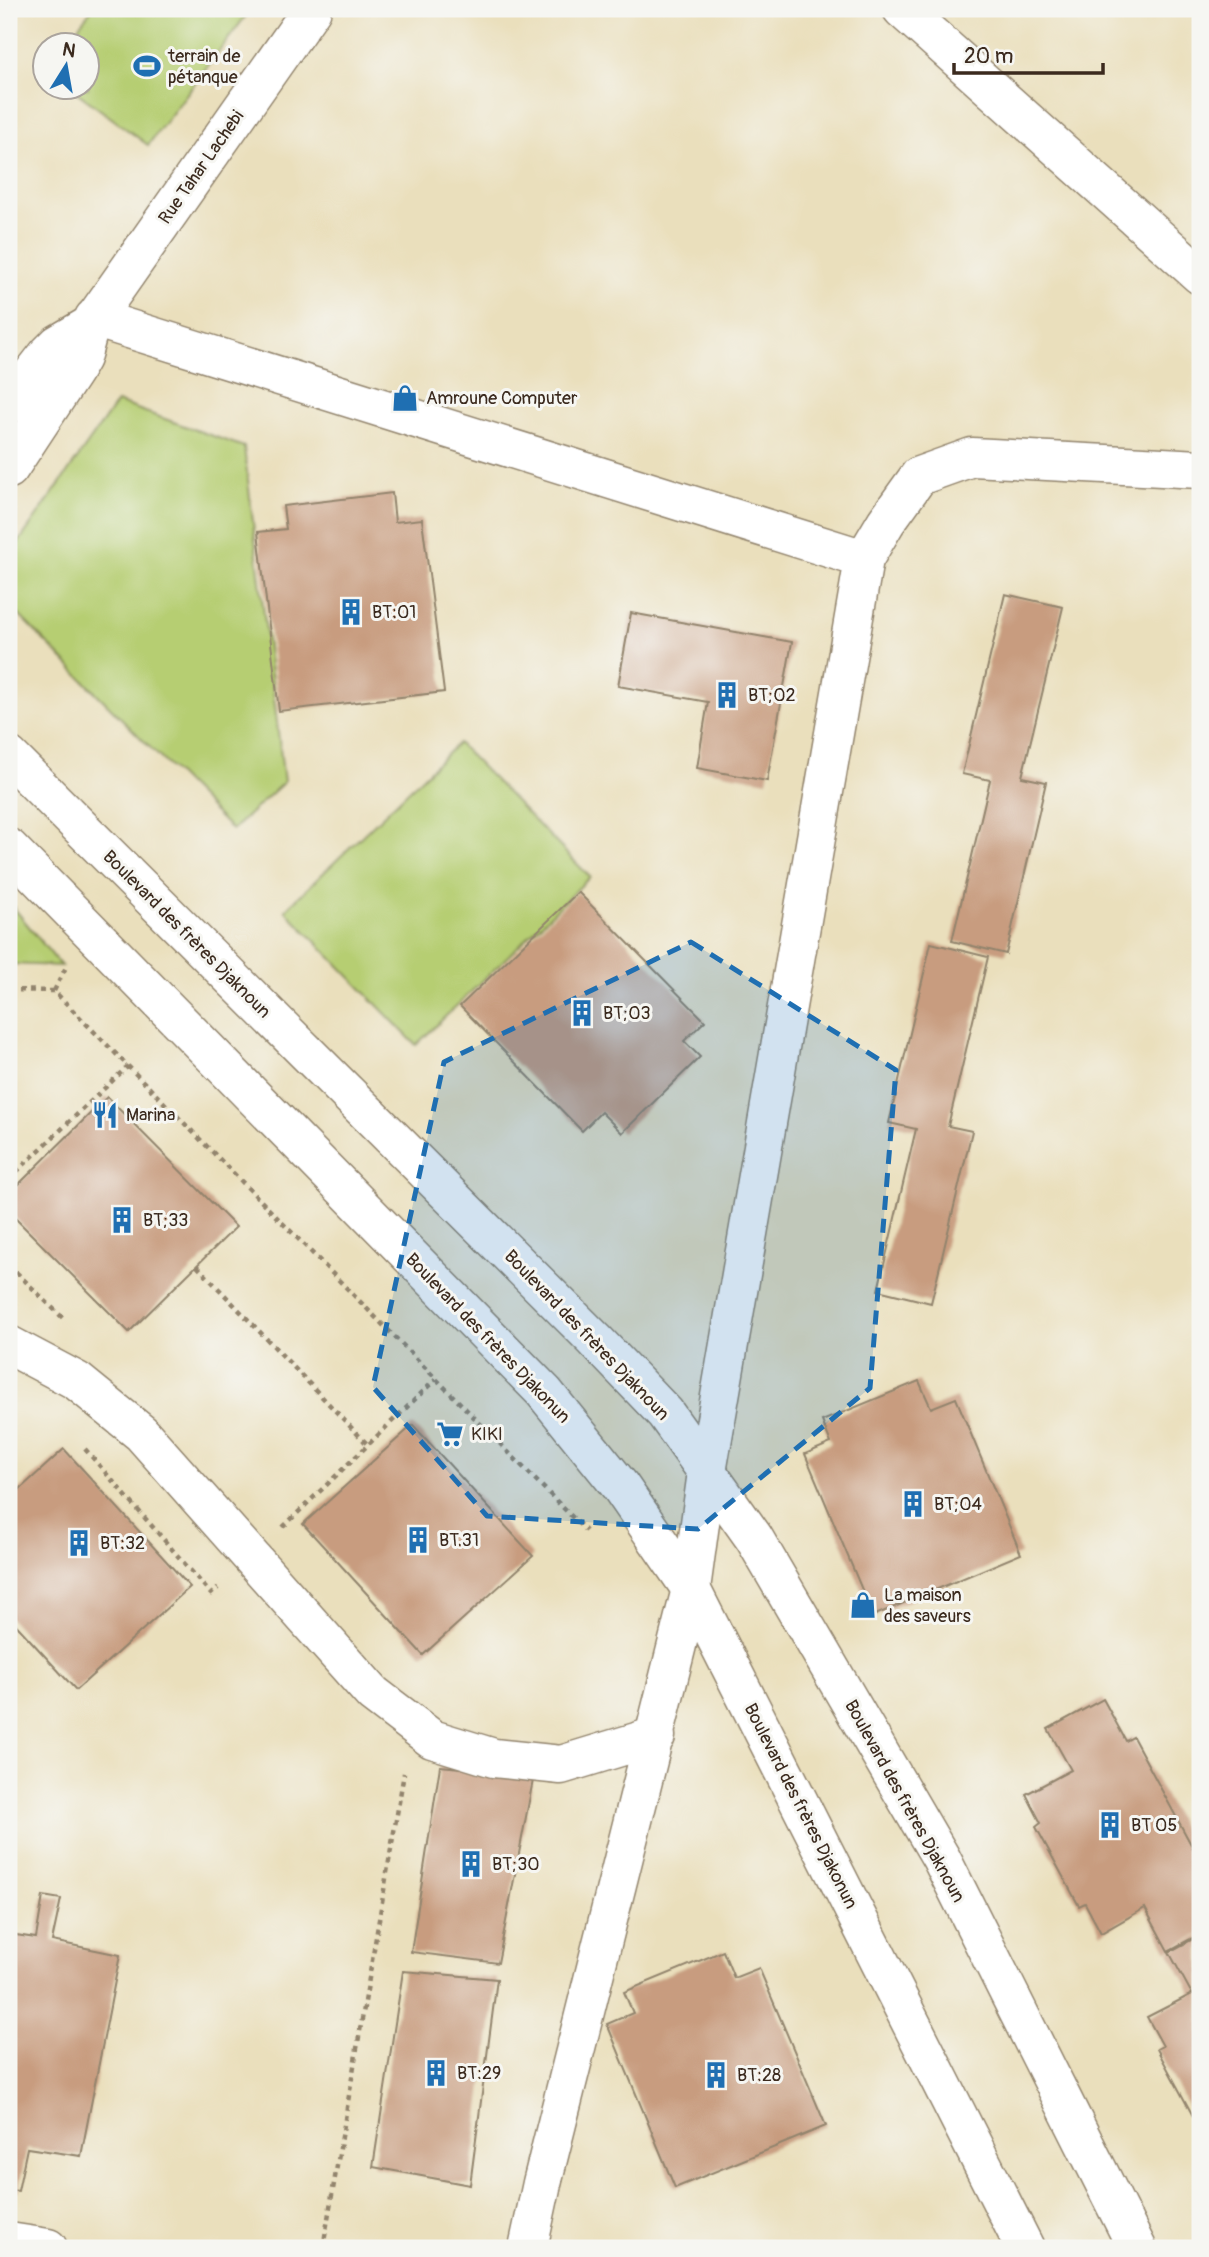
<svg xmlns="http://www.w3.org/2000/svg" width="1209" height="2257" viewBox="0 0 1209 2257" font-family="Pangolin,sans-serif">
  <rect width="100%" height="100%" fill="#f6f6f2"/>
  <filter id="ink" filterUnits="userSpaceOnUse"><feTurbulence type="fractalNoise" baseFrequency=".0143" numOctaves="2"/><feDisplacementMap in="SourceGraphic" scale="14" xChannelSelector="R" yChannelSelector="G"/><feConvolveMatrix kernelMatrix="1 2 1 2 8 2 1 2 1" color-interpolation-filters="sRGB"/></filter>
  <filter id="wash" filterUnits="userSpaceOnUse"><feTurbulence type="fractalNoise" baseFrequency=".00686" numOctaves="4" result="noise"/><feDisplacementMap in="SourceGraphic" scale="28" xChannelSelector="R" yChannelSelector="G"/><feGaussianBlur stdDeviation="1.57" result="paint"/><feColorMatrix in="noise" values="0 0 0 0 0 0 0 0 0 0 0 0 0 0 0 0 0 1.4 0 .05"/><feComposite in="paint" operator="in"/></filter>
  <g filter="url(#wash)">
    <rect width="100%" height="100%" fill="#eadfbc"/>
    <path fill="#b6ce72" stroke="#787c48" stroke-width="2" d="M92,9H251L148,145L71,88H88V46L64,45Z
      M117,402L244,447L284,782L232,830L9,605V556Z
      M458,743L590,877L416,1045L285,910Z
      M9,902L61,966L9,964Z"/>
    <g id="blocks">
      <path fill="#c89c7f" d="M392,493L395,522L422,519L444,692L279,711L258,532L286,529L283,506Z
        M1005,594L1063,607L1022,777L1046,782L1006,954L952,941L990,780L962,774Z
        M631,613L792,642L767,781L697,768L708,702L618,686Z
        M578,892L705,1021L684,1041L700,1057L622,1133L601,1112L582,1131L460,1006Z
        M931,943L988,957L948,1126L972,1131L931,1303L878,1290L916,1129L889,1123Z
        M107,1097L236,1227L129,1332L9,1212V1194Z
        M919,1381L931,1408L956,1398L1021,1554L873,1616L805,1454L831,1443L822,1421Z
        M413,1425L533,1556L423,1655L303,1524Z
        M64,1449L190,1587L76,1690L9,1617V1499Z
        M1103,1699L1126,1741L1133,1737L1200,1861V1934L1168,1951L1145,1908L1101,1933L1085,1903L1079,1906L1036,1827L1041,1823L1026,1794L1071,1770L1048,1729Z
        M440,1766L534,1775L498,1963L411,1952Z
        M43,1896L61,1899L52,1941L120,1955L81,2156L27,2148L18,2191L9,2190V1934L36,1938Z
        M1200,1935V2129L1157,2049L1163,2046L1147,2017L1192,1994L1169,1952Z
        M723,1951L734,1978L759,1968L826,2126L675,2188L607,2024L633,2013L624,1992Z
        M403,1971L497,1979L470,2185L373,2167Z"/>
    </g>
  </g>
  <g filter="url(#ink)">
    <use href="#blocks" fill-opacity="0" stroke="#92846d" stroke-width="2"/>
    <g fill="none" stroke-linecap="round" stroke-linejoin="round">
      <defs>
        <path id="street" d="M902,9L1200,275
          M94,318L864,559
          M9,1345L77,1381L141,1433L373,1694L432,1739L494,1758L561,1765L656,1736
          M9,2242L48,2248
          M528,2248L542,2183L691,1589L707,1472L864,559L886,522L919,476L972,457L1200,469"/>
        <path id="secondary" d="M9,404L48,354L58,344L90,325
          M9,469L73,372L81,358L90,325L312,9
          M9,756L595,1340L665,1413L754,1538L941,1858L1137,2248
          M9,848L544,1392L620,1486L691,1589L1025,2248"/>
      </defs>
      <use href="#street" stroke="#92846d" stroke-width="41"/>
      <use href="#secondary" stroke="#92846d" stroke-width="41"/>
      <path stroke="#92846d" stroke-width="4.5" stroke-dasharray="5 5" stroke-linecap="butt" d="M9,990L54,991L586,1531
        M54,991L66,967
        M9,1179L128,1066
        M9,1265L66,1321
        M197,1266L368,1445
        M85,1449L211,1594L218,1588
        M283,1527L436,1379
        M323,2248L404,1773"/>
      <use href="#street" stroke="#fff" stroke-width="38"/>
      <use href="#secondary" stroke="#fff" stroke-width="38"/>
    </g>
  </g>
  <path fill="#1f6fb2" fill-opacity="0.2" stroke="#1f6fb2" stroke-width="5" stroke-dasharray="14 9" stroke-linejoin="round" d="M691,942L896,1070L870,1388L698,1529L487,1516L373,1387L444,1062Z"/>
  <defs>
    <symbol id="stadium-bare" viewBox="-9 -9 18 18"><path d="M0-5a6.5 5 0 1 0 0 10a6.5 5 0 1 0 0-10ZM-3.5-1.8h7v3.6h-7Z" fill="#1f6fb2" stroke="#f6f6f2" stroke-width="2.5" paint-order="stroke"/></symbol>
    <symbol id="shop-bare" viewBox="-9 -9 18 18"><path d="M-5-2.5h2.3a2.7 3.5 0 0 1 5.4 0H5L5.5 6h-11ZM-1.5-2.5h3a1.5 2.3 0 0 0-3 0Z" fill="#1f6fb2" stroke="#f6f6f2" stroke-width="2.5" paint-order="stroke"/></symbol>
    <symbol id="building-bare" viewBox="-9 -9 18 18"><path d="M-4-6H4V6H1V3H-1V6H-4ZM-2.5-4.3h1.7v1.8h-1.7ZM.8-4.3h1.7v1.8H.8ZM-2.5-1h1.7V.8h-1.7ZM.8-1h1.7V.8H.8Z" fill="#1f6fb2" stroke="#f6f6f2" stroke-width="2.5" paint-order="stroke"/></symbol>
    <symbol id="restaurant-bare" viewBox="-9 -9 18 18"><path d="M-5-6h1v4h1v-4h1v4h1v-4h1v5L-1.5 .5V6h-2V.5L-5-1ZM5-6V6H3V1.5H1.5Q1.5-4 5-6Z" fill="#1f6fb2" stroke="#f6f6f2" stroke-width="2.5" paint-order="stroke"/></symbol>
    <symbol id="supermarket-bare" viewBox="-9 -9 18 18"><path d="M-6-5.5h2.5l.6 2H6L4.5 2H-2.5L-4.4-4H-6ZM-1.5 3.2a1.3 1.3 0 1 0 .1 0ZM3 3.2a1.3 1.3 0 1 0 .1 0Z" fill="#1f6fb2" stroke="#f6f6f2" stroke-width="2.5" paint-order="stroke"/></symbol>
  </defs>
  <g fill-rule="evenodd">
    <use href="#stadium-bare" x="128" y="47" width="38" height="38"/>
    <use href="#shop-bare" x="386" y="379" width="38" height="38"/>
    <use href="#building-bare" x="332" y="593" width="38" height="38"/>
    <use href="#building-bare" x="708" y="676" width="38" height="38"/>
    <use href="#building-bare" x="563" y="994" width="38" height="38"/>
    <use href="#restaurant-bare" x="86" y="1096" width="38" height="38"/>
    <use href="#building-bare" x="103" y="1201" width="38" height="38"/>
    <use href="#supermarket-bare" x="431" y="1415" width="38" height="38"/>
    <use href="#building-bare" x="894" y="1485" width="38" height="38"/>
    <use href="#building-bare" x="399" y="1521" width="38" height="38"/>
    <use href="#building-bare" x="60" y="1524" width="38" height="38"/>
    <use href="#shop-bare" x="844" y="1586" width="38" height="38"/>
    <use href="#building-bare" x="1091" y="1806" width="38" height="38"/>
    <use href="#building-bare" x="452" y="1845" width="38" height="38"/>
    <use href="#building-bare" x="417" y="2054" width="38" height="38"/>
    <use href="#building-bare" x="697" y="2056" width="38" height="38"/>
  </g>
  <g text-anchor="middle" stroke-width="6" stroke-linejoin="round" paint-order="stroke">
    <g font-size="18" fill="#3b2a1e" stroke="#f6f6f2" text-anchor="start">
      <text x="168" y="62">terrain de<tspan x="168" dy="21">pétanque</tspan></text>
      <text x="426" y="404">Amroune Computer</text>
      <text x="372" y="618">BT:01</text>
      <text x="748" y="701">BT;02</text>
      <text x="603" y="1019">BT;03</text>
      <text x="126" y="1121">Marina</text>
      <text x="143" y="1226">BT;33</text>
      <text x="471" y="1440">KIKI</text>
      <text x="934" y="1510">BT;04</text>
      <text x="439" y="1546">BT.31</text>
      <text x="100" y="1549">BT:32</text>
      <text x="884" y="1601">La maison<tspan x="884" dy="21">des saveurs</tspan></text>
      <text x="1131" y="1831">BT 05</text>
      <text x="492" y="1870">BT;30</text>
      <text x="457" y="2079">BT:29</text>
      <text x="737" y="2081">BT:28</text>
    </g>
    <g font-size="18" fill="#3b2a1e" stroke="#f6f6f2">
      <text transform="translate(201 167) rotate(-55)" y="6">Rue Tahar Lachebi</text>
      <text transform="translate(187 934) rotate(45)" y="6">Boulevard des frères Djaknoun</text>
      <text transform="translate(587 1335) rotate(46)" y="6">Boulevard des frères Djaknoun</text>
      <text transform="translate(488 1338) rotate(46)" y="6">Boulevard des frères Djakonun</text>
      <text transform="translate(905 1801) rotate(61)" y="6">Boulevard des frères Djaknoun</text>
      <text transform="translate(801 1806) rotate(63)" y="6">Boulevard des frères Djakonun</text>
    </g>
  </g>
  <rect width="1209" height="2257" fill="none" stroke="#f6f6f2" stroke-width="35"/>
  <g transform="translate(66 66) rotate(11)"><circle r="33" fill="#f6f6f2" stroke="#aba49d" stroke-width="2"/>
  <path d="M0-5L12 26L0 18L-12 26Z" fill="#1f6fb2"/>
  <text y="-10" font-size="19" font-weight="bold" text-anchor="middle" fill="#3b2a1e">N</text>
  </g>
  <path d="M954 63v10h149v-10" fill="none" stroke="#3b2a1e" stroke-width="3.5"/>
  <text x="964" y="63" font-size="21" fill="#3b2a1e" stroke="#f6f6f2" stroke-width="5" paint-order="stroke">20 m</text>
</svg>
